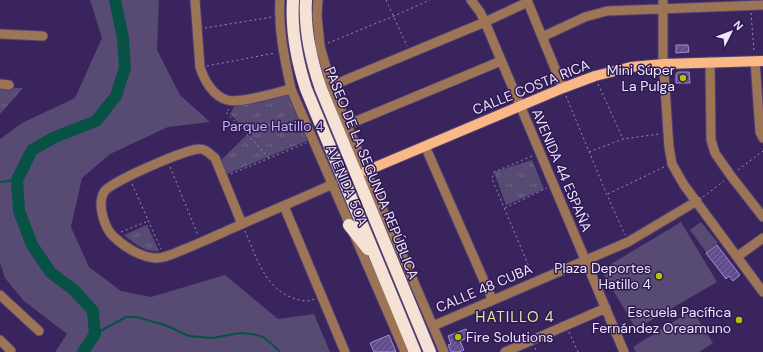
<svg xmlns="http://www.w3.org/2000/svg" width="763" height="352" viewBox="0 0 763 352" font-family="'DM Sans',sans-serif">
  <defs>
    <pattern id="park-tufts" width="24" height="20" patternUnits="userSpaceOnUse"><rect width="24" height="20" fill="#574b74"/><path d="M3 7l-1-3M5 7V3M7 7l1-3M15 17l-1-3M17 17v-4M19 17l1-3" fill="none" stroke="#6f6589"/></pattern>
    <pattern id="building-hatch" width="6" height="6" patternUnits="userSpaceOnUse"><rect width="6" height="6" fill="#614d8b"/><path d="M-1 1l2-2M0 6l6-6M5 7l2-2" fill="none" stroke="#78679c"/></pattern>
  </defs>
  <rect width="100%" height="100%" fill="#39245d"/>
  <path fill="#574b74" d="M90,0H159L157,50L180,95L210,122L168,127L110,154L82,178L71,227L89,267L121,291L151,297L225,275L278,319L314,314L330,352H55L67,334L24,301L5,278L0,263V139L22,123L75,98L102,38Z
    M681,222L717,282L636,329L601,270Z
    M701,222L718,243L706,252L690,230Z
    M692,310L713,343L699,352H636L633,347Z"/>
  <path fill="url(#park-tufts)" d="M0,87L23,88L0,114Z
    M290,94L309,140L227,174L221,160L249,133L230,114L235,105L260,102Z
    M532,160L544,189L506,205L494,172Z
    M147,225L159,251C146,253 133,243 124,235Z"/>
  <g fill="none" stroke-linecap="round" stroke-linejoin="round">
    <path stroke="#085245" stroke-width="2" d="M0,182L17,180
      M95,334L126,317H136L165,325L189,336L212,338L240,333L252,334L263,337L273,345L280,352"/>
    <path stroke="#085245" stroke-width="12" d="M83,352L95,334L93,311L74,290L51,273L32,245L19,211L17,180L32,150L55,137L96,121L116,96L125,68L123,38L115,0"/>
  </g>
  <path fill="url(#building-hatch)" stroke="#a28ed2" d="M676,45H688L689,52L676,53Z
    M678,72H689L690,83H676V74Z
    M717,245L740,275L733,281L729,276L726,279L706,253Z
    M466,329L469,337L460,341L464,350L459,352H451L448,345L451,344L448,336Z
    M389,335L396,352H374L370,343Z"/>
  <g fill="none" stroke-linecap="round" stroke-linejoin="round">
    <defs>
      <path id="minor" d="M195,0L200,67C204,80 213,96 227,100C240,104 277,92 291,89
        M280,0C278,30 285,60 291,89L405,352
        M318,0L317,16L320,46L331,86L366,171L444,352
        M471,0L480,12L485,22L624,352
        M527,0L563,88
        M663,0V57L668,133L669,147L672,164L684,185L763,292
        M0,34L43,36
        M542,37L585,17L607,11L763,5
        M755,61L760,132L763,138
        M710,62L711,140L715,153L731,176L763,217
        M0,84L9,85
        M331,86L485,22L528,2
        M347,125L501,61
        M425,146L492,299
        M284,206L345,352
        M242,224L215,158C210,154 206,149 200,149C188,148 110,182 104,192C97,204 104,226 112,235C123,246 141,258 157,258C165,258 173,254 180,251C198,244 215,236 233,228C266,213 300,199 333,184
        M738,256L763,238
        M0,295L39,331
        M433,326L628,242L697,201
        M0,340L11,351
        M505,352L606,308"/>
      <path id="major" d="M366,171L563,88L595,76L631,67L664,64L763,61"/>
      <path id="highway" d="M293,0C291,30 297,61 306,89L415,352
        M306,0C304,31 311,60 321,89L430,352
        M349,225L368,249"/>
    </defs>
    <use href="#minor" stroke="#523f73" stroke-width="11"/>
    <use href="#major" stroke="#523f73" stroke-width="12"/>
    <use href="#highway" stroke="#523f73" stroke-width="14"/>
    <path stroke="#9b8eb4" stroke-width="1" stroke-dasharray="2 3" stroke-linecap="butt" d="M386,0L407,46
      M751,13L754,52
      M205,28L272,17
      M328,43L394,16L430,0
      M207,66L275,53
      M598,84L623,139
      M566,96L607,195L625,235
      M229,109L226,112L269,158
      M589,152L623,139L659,134
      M532,156L494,172L492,179L532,274
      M170,167L198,235
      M738,170L763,151
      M231,174L306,143
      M132,184L161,249
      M608,194L664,167
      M703,197L724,181
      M505,208L547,188
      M245,231C257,258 265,290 296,299C301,301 308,302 314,299
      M121,232L148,221
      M569,332L578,352
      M535,348L537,352"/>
    <use href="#minor" stroke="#9c7456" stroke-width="9"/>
    <use href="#major" stroke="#fab887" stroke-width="10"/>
    <use href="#highway" stroke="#f6e2d4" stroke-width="12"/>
  </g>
  <g fill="#b0c502" stroke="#2f1952" stroke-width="1.5">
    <circle cx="683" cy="78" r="4"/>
    <circle cx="659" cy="276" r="4"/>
    <circle cx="739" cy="320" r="4"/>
    <circle cx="458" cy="337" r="4"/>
  </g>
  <g text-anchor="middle" stroke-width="3" stroke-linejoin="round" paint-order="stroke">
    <g font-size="14" fill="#ece6fc" stroke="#2f1952" text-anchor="end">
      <text x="675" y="75">Mini Súper<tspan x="675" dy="16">La Pulga</tspan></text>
      <text x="651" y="273">Plaza Deportes<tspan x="651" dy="16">Hatillo 4</tspan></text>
      <text x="731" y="317">Escuela Pacífica<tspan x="731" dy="16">Fernández Oreamuno</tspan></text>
      <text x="466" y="342" text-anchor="start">Fire Solutions</text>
    </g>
    <g font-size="14" fill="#ece6fc" stroke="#2f1952">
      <text transform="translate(531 87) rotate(-22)" y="5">CALLE COSTA RICA</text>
      <text transform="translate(562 170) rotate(67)" y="5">AVENIDA 44 ESPAÑA</text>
      <text transform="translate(372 173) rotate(68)" y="5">PASEO DE LA SEGUNDA REPÚBLICA</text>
      <text transform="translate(347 185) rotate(67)" y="5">AVENIDA 50A</text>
      <text transform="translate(484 288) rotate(-23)" y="5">CALLE 48 CUBA</text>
    </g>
    <g font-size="14" fill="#c5b3f4" stroke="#2f1952">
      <text x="273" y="131">Parque Hatillo 4</text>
    </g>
    <g font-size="15" letter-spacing="1" fill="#dbe99c" stroke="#2f1952">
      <text x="515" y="322">HATILLO 4</text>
    </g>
  </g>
  <g transform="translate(731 32) rotate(48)" stroke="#2f1952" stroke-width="3" paint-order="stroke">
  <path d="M0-3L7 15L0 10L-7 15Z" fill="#ece6fc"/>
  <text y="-6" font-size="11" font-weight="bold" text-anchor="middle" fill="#ece6fc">N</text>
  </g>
</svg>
